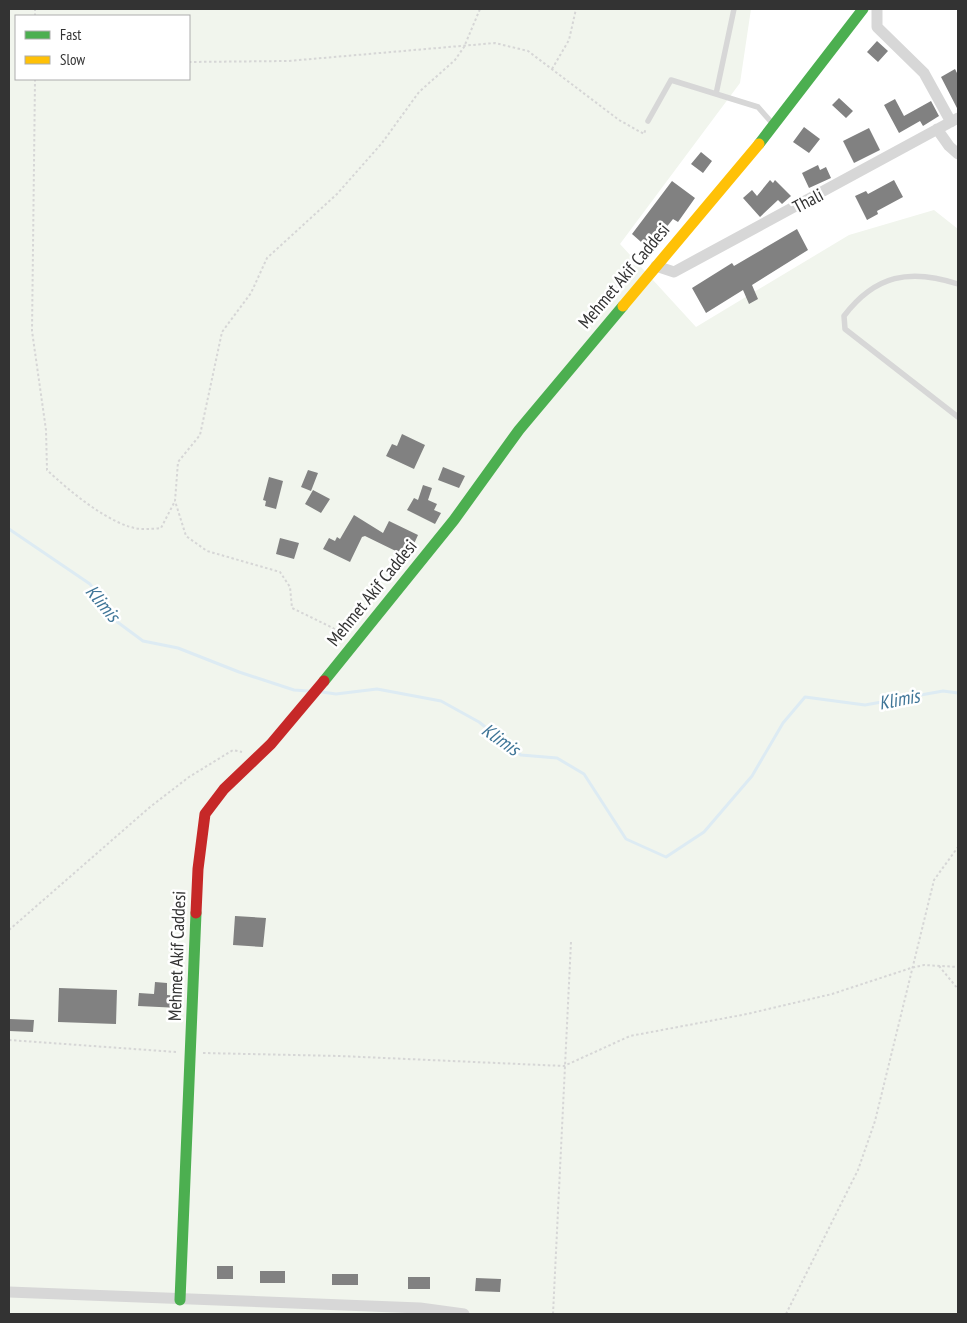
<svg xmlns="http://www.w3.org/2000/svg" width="967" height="1323" viewBox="0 0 967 1323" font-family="'PT Sans Narrow',sans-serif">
  <rect width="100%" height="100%" fill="#fff"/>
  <path fill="#f1f5ed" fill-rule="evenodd" d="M9,9H751L740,83L620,244L696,327L849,235L934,210L958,229V1314H9ZM16,16H189V79H16Z"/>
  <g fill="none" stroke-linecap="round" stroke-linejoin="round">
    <path stroke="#ddebf3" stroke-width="3" d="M9,529L90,584L116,621L143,641L178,648L239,672L294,690L308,691
      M322,692L336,694L377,689L441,701L479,722L521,755L557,758L584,774L626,839L666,857L704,832L752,776L783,723L805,697L865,705L943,691L958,693"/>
  </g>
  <path fill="#818181" d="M877,41L888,51L878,62L867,52Z
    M955,69L958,75V110L941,77Z
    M839,98L853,111L846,118L832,105Z
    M895,99L904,116L931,101L939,116L923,126L920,121L899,133L884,105Z
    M804,127L820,139L809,153L793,142Z
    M869,128L880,150L854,163L843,141Z
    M701,152L712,161L703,173L691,164Z
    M818,165L820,170L826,167L831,178L809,188L802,173Z
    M770,180L773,183L775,180L791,196L782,204L778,200L760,217L743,198L752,190L757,196Z
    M894,180L903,197L877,211L878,214L867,220L855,196L866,191L868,194Z
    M672,181L695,198L678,222L673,219L649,249L632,234Z
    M797,229L808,250L752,285L758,299L749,304L743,290L706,313L692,288L732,263L734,266Z
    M402,434L425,445L414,469L386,456L392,444L397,446Z
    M443,467L465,476L459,488L438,480Z
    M308,470L318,473L311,491L301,487Z
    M269,477L283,481L276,509L265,506L266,501L263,500Z
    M423,485L432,488L428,500L437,504L434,510L441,513L435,524L407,510L414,498L418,500Z
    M313,490L330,499L321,513L305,504Z
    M354,515L383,533L389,521L418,535L408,557L365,536L362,537L350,562L323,549L329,538L335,541L337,537L340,539Z
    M280,538L299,543L294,559L276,554Z
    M235,916L266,918L263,947L233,945Z
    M155,982L167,983V995L180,996V1008L138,1006L139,993L154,994Z
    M59,988L117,990L116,1024L58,1022Z
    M9,1019L34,1020L33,1032L9,1031Z
    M217,1266H233V1279H217Z
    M260,1271H285V1283H260Z
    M332,1274H358V1285H332Z
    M408,1277H430V1289H408Z
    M476,1278L501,1279L500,1292L475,1291Z"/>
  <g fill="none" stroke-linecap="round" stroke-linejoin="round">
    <path stroke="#d6d6d6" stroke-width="2" stroke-dasharray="2.5 2.5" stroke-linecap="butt" d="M35,16V9
      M189,62L288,61L495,43L528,51L619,120L644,134L646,128
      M552,69L569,40L576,9
      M35,79L32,331L46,430L47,470C68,490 112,527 141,529C148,529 155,529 161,528L175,501
      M343,635L333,628L292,608L290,587L280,572L207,551L186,536L175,501L178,462L200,435L222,332L251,293L267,258L337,194L382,143L419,92L455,60L464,47L480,9
      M9,930L150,807L189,777L233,750L242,752
      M939,966L958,989
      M9,1040L176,1052
      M203,1053L340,1056L564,1066L630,1036L747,1014L832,994L911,968L924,965L958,967
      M553,1314L571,942
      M786,1314L858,1170L875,1121L934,880L958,847"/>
    <path stroke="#d7d7d7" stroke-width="5.5" d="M716,94L734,9
      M648,121L671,80L758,107L773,124
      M958,284C910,268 875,275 844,316L845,329L958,417"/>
    <path stroke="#d7d7d7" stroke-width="11" d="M877,9V27L924,73L951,122
      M937,129L949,146L958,154
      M656,266L674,272L958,118
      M9,1292L420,1308L464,1314"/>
    <path stroke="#4caf50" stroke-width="11" d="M759,144L863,9
      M324,681L454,520L519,430L623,306
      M180,1300L196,913"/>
    <path stroke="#ffc107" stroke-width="11" d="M623,306L759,144"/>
    <path stroke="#c62828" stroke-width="11" d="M196,913L198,869L205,814L224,789L271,744L324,681"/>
  </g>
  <g text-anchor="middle" stroke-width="5" stroke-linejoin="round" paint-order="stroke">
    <g font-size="18" fill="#333" stroke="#fff">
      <text transform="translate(808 201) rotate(-28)" y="6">Thali</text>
      <text transform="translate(624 276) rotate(-50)" y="6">Mehmet Akif Caddesi</text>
      <text transform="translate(372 593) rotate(-51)" y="6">Mehmet Akif Caddesi</text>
      <text transform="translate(177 956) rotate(-88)" y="6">Mehmet Akif Caddesi</text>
    </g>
    <g font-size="19" font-style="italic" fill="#3f7597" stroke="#fff">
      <text transform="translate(103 603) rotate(50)" y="7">Klimis</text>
      <text transform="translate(899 699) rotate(-11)" y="7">Klimis</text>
      <text transform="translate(501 739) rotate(35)" y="7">Klimis</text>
    </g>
  </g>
  <rect width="967" height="1323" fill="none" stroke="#333333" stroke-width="20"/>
  <rect x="15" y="15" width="175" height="65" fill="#ffffff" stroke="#adadad"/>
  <rect x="25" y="31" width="25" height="8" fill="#4caf50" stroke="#adadad"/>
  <text x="60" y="40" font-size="15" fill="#333333">Fast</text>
  <rect x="25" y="56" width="25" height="8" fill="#ffc107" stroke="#adadad"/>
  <text x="60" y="65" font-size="15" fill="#333333">Slow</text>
</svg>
